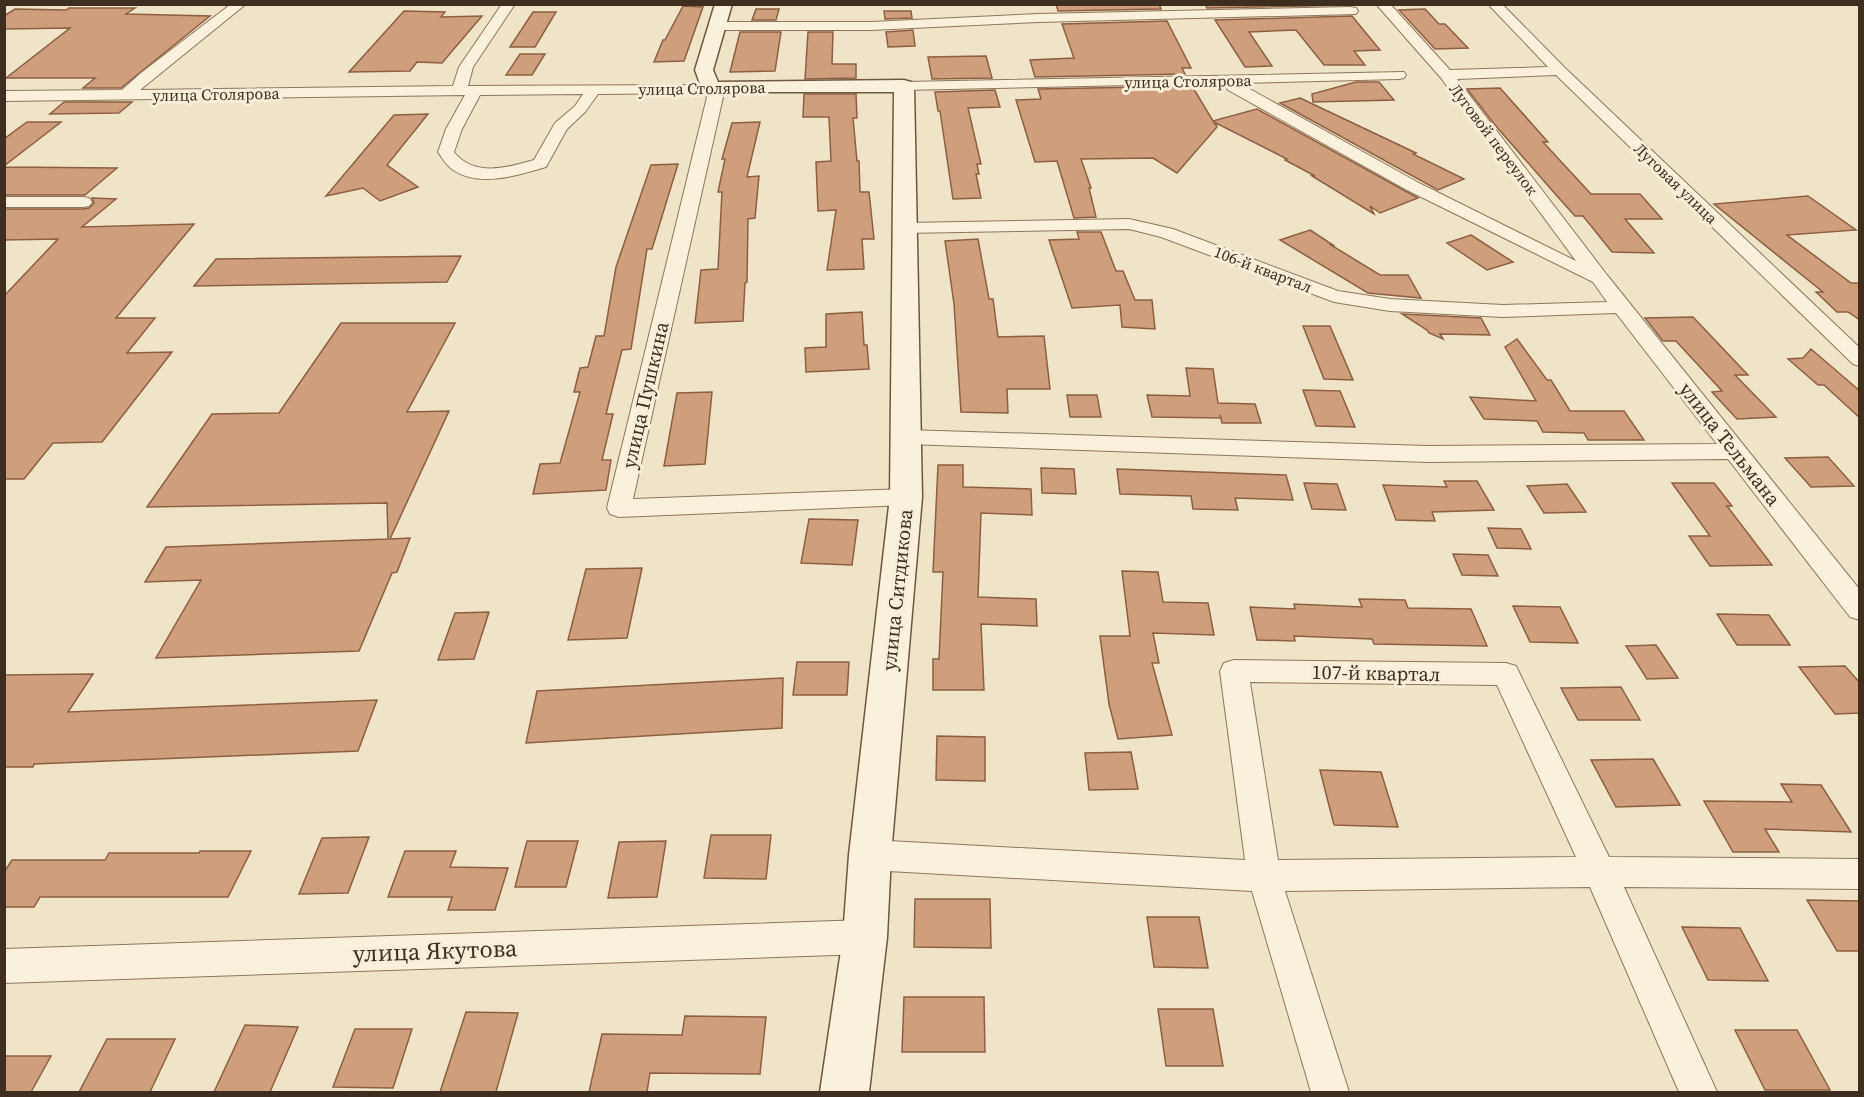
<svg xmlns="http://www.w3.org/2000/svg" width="1864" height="1097" viewBox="0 0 1864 1097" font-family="'Source Serif 4',serif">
  <rect width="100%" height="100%" fill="#f0e4c8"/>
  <path fill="#cf9f7d" stroke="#8d5f41" stroke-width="1.5" d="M1056,4H1159L1161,9L1058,11Z
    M1205,4H1350V5L1207,8Z
    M683,6L703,7L684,61L654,62L663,40H665Z
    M69,8H135L126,14L210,16L121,88H83L95,78H6L70,28L4,29V16L15,9L66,10Z
    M756,9H779L776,20H752Z
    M1425,9L1439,24H1445L1468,48L1435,49L1399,10Z
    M404,11L445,12L441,17L482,16L442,63L417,62L410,71L349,72Z
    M884,11H911L912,18L885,19Z
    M533,12H556L535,47H510Z
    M1352,16L1380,50L1354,51L1365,65H1324L1296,30L1249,32L1272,66L1245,67L1215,20Z
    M1167,21L1191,68H1182L1185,74L1035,77L1030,60L1074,58L1062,24Z
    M913,30L915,46L888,47L886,32Z
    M740,32H781L775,71L730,72Z
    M808,32H833L832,64H856V78L805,79Z
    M520,54H545L532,75H506Z
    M986,56L992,78L932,79L928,57Z
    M1356,82H1379L1394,100L1313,102L1312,94Z
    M1192,86L1213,121L1257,109L1418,198L1380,213L1370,206L1374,214L1312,176H1315L1285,160L1287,159L1214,122L1217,127L1177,173L1153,158L1081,159L1091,188H1089L1096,217L1074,218L1057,161L1035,162L1016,100L1041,99L1038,89Z
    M1500,88L1548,142H1543L1591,194H1640L1662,219H1625L1654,253L1612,252L1583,216H1575L1557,196L1495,125L1467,89Z
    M995,90L1000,107L968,108L981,164H977L979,174H976L981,198L953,199L940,111H938L935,92Z
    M804,94H856L857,118H853L857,161H859L860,192H869L874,239H862L864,269L827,270L836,210L818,211L816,162L831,161L829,117H803Z
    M1300,98L1416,153L1413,154L1464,179L1438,190L1280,103Z
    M64,102H132L119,113L50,114Z
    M428,114L387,165L418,187L380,201L363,188L326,196L394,115Z
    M27,122H61L4,166V139Z
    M760,122L747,177L759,176L755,218L748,219L747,282L745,283L743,321L695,323L701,270L718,269L722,192H718L725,159H722L732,123Z
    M678,164L652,249H647L631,349L622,350L606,414H613L602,460H611L606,490L533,494L540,464L560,463L580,392H574L580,368L588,367L596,336H604L616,267L651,165Z
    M4,167L117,168L85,195H4Z
    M1808,196L1856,230L1787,235L1851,283H1860V320L1848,312H1837L1816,292H1823L1714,204Z
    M92,198L116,199L82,227L194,224L116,318H155L127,353L172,352L102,442L53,443L24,479H4V296L58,239L4,240V209H83L89,208L94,203Z
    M1310,230L1333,245H1331L1380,275H1408L1421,298L1368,293L1280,240Z
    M1077,232H1101L1116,271H1123L1135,300H1152L1155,329L1122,327L1120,305L1072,308L1049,240L1079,239Z
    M1471,235L1513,262L1487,270L1447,243Z
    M978,239L989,299H993L998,337L1044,336L1050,389H1007L1008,413L961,412L954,304L945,241Z
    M461,256L447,282L194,286L216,259Z
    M862,312L864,345H867L869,369L806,372L805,348L826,347V314Z
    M1402,314L1481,318L1490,335L1440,334L1443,339L1429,333L1427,330Z
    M1693,317L1748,375H1735L1776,417L1737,419L1712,392L1722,391L1676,341H1663L1645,318Z
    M341,323H455L407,412L449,411L390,539L410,538L397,572L392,573L359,651L156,658L201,580L145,582L166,547L388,539L387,503L147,507L212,414L279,413Z
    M1303,326H1330L1353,380L1324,379Z
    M1517,339L1547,380H1551L1570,411H1624L1644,440H1588L1584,433L1543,432L1537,421L1484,419L1470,397L1536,401L1505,347Z
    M1811,349L1860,391V418L1824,385H1818L1788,359L1803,358Z
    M1186,368L1213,369L1218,403L1255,404L1261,423H1222L1220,415L1221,418L1152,417L1147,395L1190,396Z
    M1303,390L1340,391L1355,427L1316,426Z
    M712,392L705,464L664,466L677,393Z
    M1067,395H1097L1101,417H1070Z
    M1828,457L1854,486L1811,487L1785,458Z
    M938,465H963V487L1031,489L1032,515L981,513L978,597L1036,599L1037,626L981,624L984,690H933V659H939L943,572H933Z
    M1041,468L1074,469L1076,494L1042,493Z
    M1117,469L1286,475L1293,500L1235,498L1238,510L1193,509L1191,496L1120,494Z
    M1444,481H1477L1494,510L1432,512L1435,521L1396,520L1383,485L1447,487Z
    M1304,483L1337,484L1346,510L1312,509Z
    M1672,483H1714L1732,506H1727L1772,565L1710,566L1689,536H1710Z
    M1567,484L1586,512L1544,513L1527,486Z
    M809,519L858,520L852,565L801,563Z
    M1488,528L1521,529L1531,549L1497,548Z
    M1453,554L1488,555L1498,576L1462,575Z
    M642,568L627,638L568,640L586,569Z
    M1122,571L1158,572L1163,602L1208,603L1214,635L1153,633L1159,663H1152L1172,735L1118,739L1109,704L1100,636H1130Z
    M1359,599L1405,600L1408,608L1471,609L1487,646L1374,644L1372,639L1294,636L1295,641L1257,640L1250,607L1295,609L1294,604L1362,607Z
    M1513,606L1560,607L1578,643L1530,642Z
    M489,612L474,659L438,660L455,613Z
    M1717,614L1769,615L1790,645H1737Z
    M1656,645L1678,678L1647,679L1626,646Z
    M797,662H849L847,695H793Z
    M1845,666L1860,683V713L1835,714L1799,667Z
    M93,674L68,712L377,700L358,751L34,764L33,767H4V675Z
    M783,678L782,728L526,743L537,691Z
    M1621,687L1640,720H1578L1561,688Z
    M937,736L985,737V781L936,780Z
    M1131,752L1138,789L1089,790L1085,753Z
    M1653,759L1680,805L1616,807L1591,760Z
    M1320,770L1381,772L1398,827L1334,825Z
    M1781,784L1821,785L1851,832L1765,829L1779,852H1733L1704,801L1792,802Z
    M711,835H771L766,879L704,878Z
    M369,837L348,893L299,894L322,838Z
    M527,841H578L566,887H515Z
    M666,841L657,897L608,898L619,842Z
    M200,851H251L228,897H40L34,907H4V872L12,860H105L109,853H199Z
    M405,851H456L450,867L508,868L495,910H448L452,897H388Z
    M915,899H990L991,948L914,947Z
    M1807,900L1860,901V951H1837Z
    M1147,917H1199L1208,968L1154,967Z
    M1682,927L1740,928L1768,981L1708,980Z
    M904,997H984L985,1052H902Z
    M1158,1009H1213L1223,1066H1166Z
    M466,1012L518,1013L496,1092H440Z
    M685,1016L766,1017L760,1074L650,1073L647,1092H589L602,1034L682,1035Z
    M245,1025L298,1027L270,1092H214Z
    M355,1029H412L393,1088L333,1087Z
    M1735,1030H1797L1830,1090H1765Z
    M107,1039H175L150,1092H79Z
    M4,1056H51L31,1092H4Z"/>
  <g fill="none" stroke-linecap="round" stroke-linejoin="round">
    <defs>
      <path id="street" d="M231,4H246L140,90L453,86L459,67L502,4H515L473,67L468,86L715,85L723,97L633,499L906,489L915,491L918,497L915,503L906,505L619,517L610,514L607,508L707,97L705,93L598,94L585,112L567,129L546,167C518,175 480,188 453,170C447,166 442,158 438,152L446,129L465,95L4,101V91L122,90L141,73ZM583,94L575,106L555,123L534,160C507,168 474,177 454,152L462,129L480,95Z
        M1376,4H1390L1450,70L1548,67L1488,4H1502L1565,68L1860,348V366L1853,364L1556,75L1457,79L1607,275L1860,590V620L1850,617L1728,459L1428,462L906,444L898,442L895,437L898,432L906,430L1428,446L1717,444L1616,313L1503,317L1390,311L1334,302L1161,237L1129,229L905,233L899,232L896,228L899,224L905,223L1129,219L1173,229L1338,291L1390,299L1503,305L1607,302L1593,282L1407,190L1228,90L1224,83L904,90L897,86L904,82L1404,72L1406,75L1404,78L1399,79L1239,83L1419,183L1576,261L1441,78Z
        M1351,7L1356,8L1358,11L1356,14L1038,22L871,30H718L711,26L718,22H871L1038,14Z
        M4,197H83L89,198L92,202L89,206L83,207H4Z
        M1234,660L1506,663L1516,666L1609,857L1860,859V889L1624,887L1717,1092H1679L1590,887L1285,891L1349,1092H1311L1252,891L870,870L859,866L854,855L859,844L870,840L1245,860L1220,671L1224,663ZM1250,682L1497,685L1576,857L1278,860Z
        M865,920L877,925L882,937L877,949L865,954L4,983V949Z"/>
      <path id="secondary" d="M715,4H732L713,70L718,82L904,80L911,82L914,86L922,497L891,855L887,937L869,1092H820L843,937L849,855L890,497L894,92H703L695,70Z"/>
    </defs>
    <use href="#street" stroke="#8d765c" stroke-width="2"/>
    <use href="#secondary" stroke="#6f573f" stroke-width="3"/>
    <use href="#street" fill="#faf1dc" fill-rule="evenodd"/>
    <use href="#secondary" fill="#faf1dc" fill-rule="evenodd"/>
  </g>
  <g text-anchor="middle" stroke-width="6" stroke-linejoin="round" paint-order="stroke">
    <g font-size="16" fill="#3d2e20" stroke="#f7eed8">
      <text transform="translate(1188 81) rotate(-1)" y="6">улица Столярова</text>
      <text transform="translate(702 88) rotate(-1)" y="6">улица Столярова</text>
      <text transform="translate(216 94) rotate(-1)" y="6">улица Столярова</text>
      <text transform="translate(1494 139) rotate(53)" y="6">Луговой переулок</text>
      <text transform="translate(1676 183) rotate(44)" y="6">Луговая улица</text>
      <text transform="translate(1263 269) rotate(21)" y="6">106-й квартал</text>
    </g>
    <g font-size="20" fill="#3d2e20" stroke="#f7eed8">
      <text transform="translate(645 395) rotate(-77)" y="7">улица Пушкина</text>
      <text transform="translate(1730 444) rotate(52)" y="7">улица Тельмана</text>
      <text transform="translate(897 590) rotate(-84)" y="7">улица Ситдикова</text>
      <text transform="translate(1376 673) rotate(1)" y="7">107-й квартал</text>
    </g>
    <g font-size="24" fill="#3d2e20" stroke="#f7eed8">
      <text transform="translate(435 951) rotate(-2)" y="8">улица Якутова</text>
    </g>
  </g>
  <rect width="1864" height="1097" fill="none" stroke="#3d2e20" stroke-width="12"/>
</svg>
